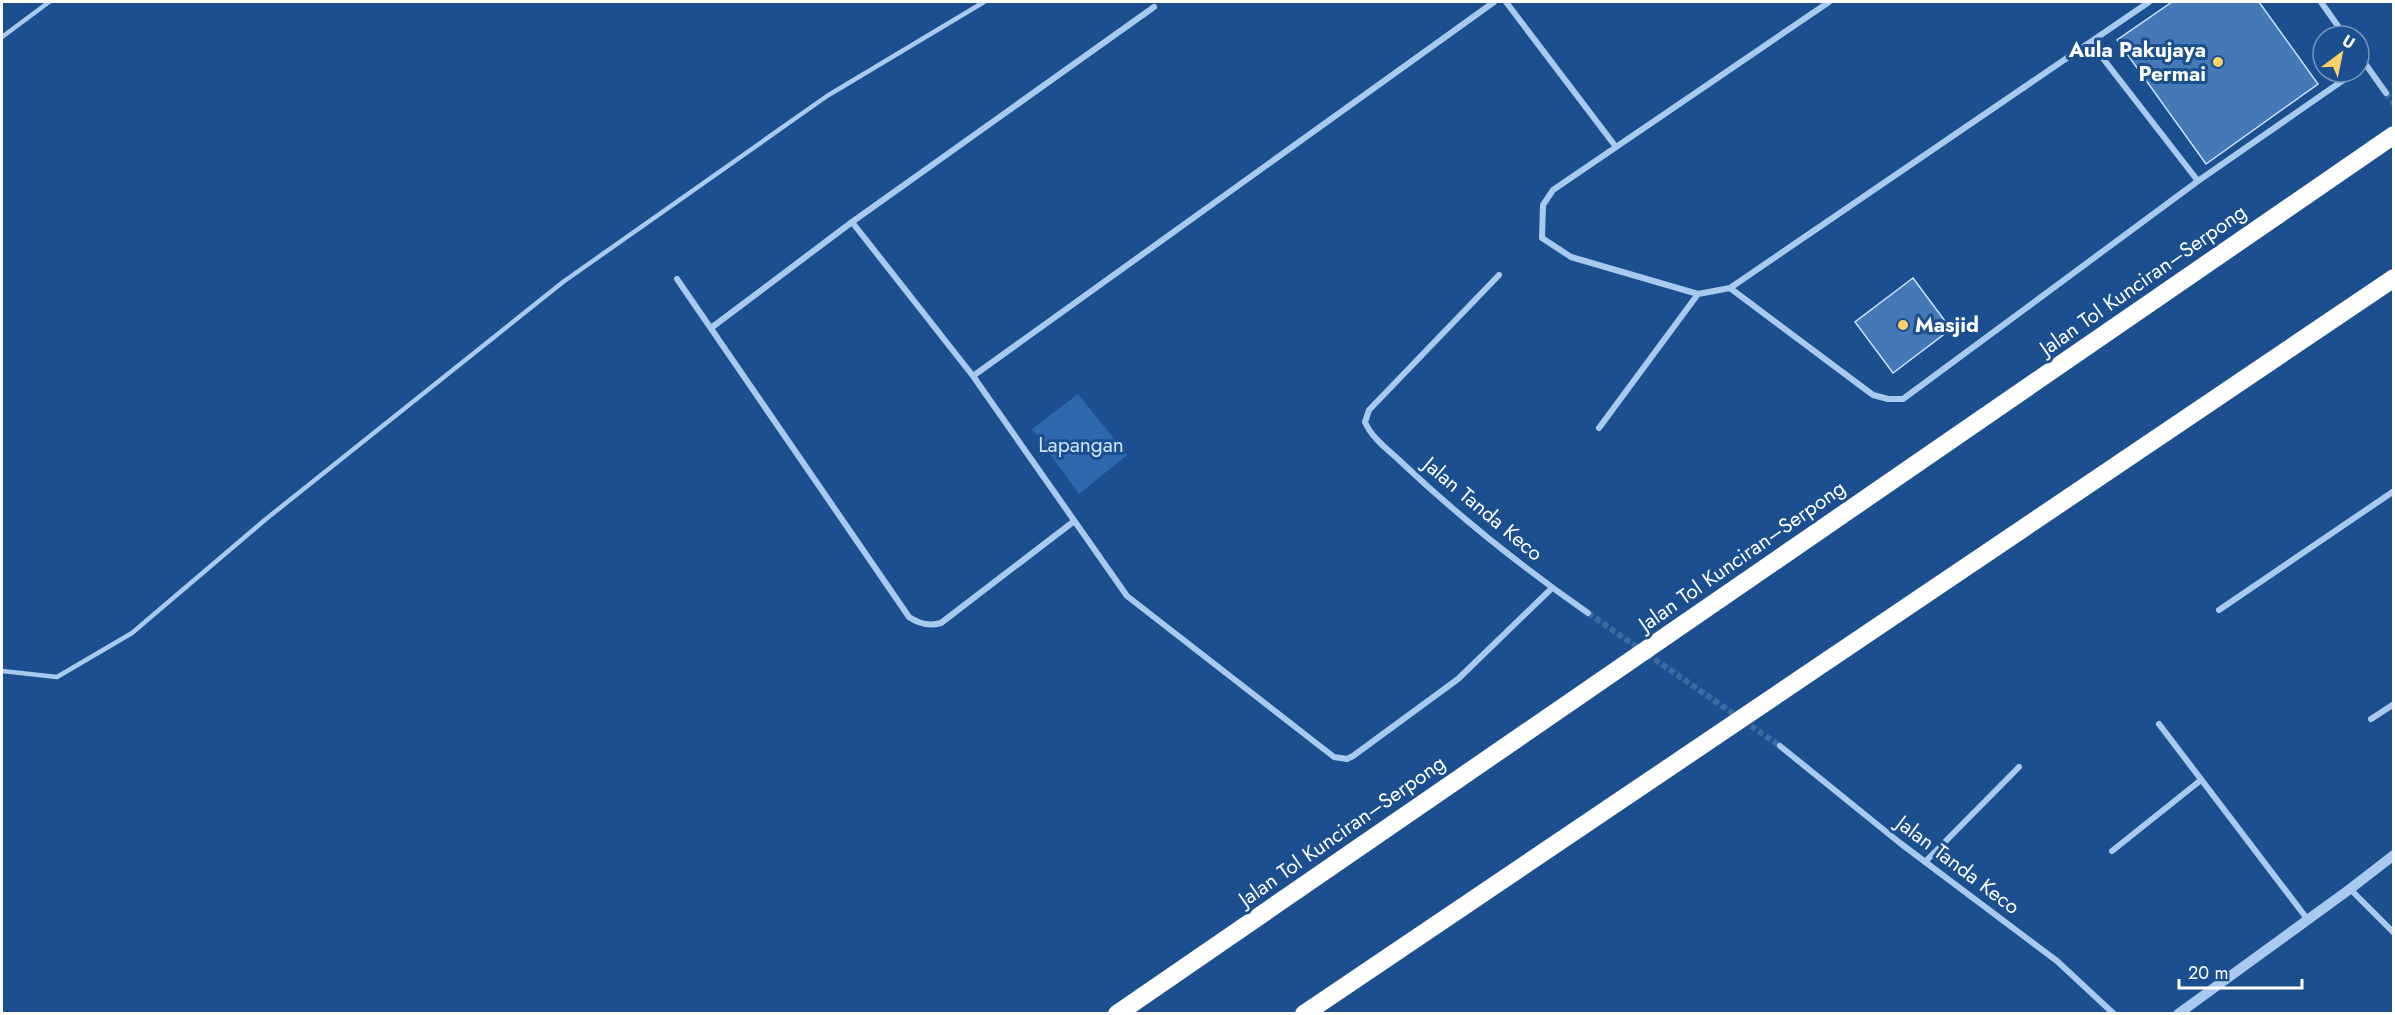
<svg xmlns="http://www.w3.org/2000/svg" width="2395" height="1015" viewBox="0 0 2395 1015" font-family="Jost,sans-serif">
  <rect width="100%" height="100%" fill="#1b4f8f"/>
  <path fill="#2e69ad" d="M1078,394L1127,455L1079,494L1032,429Z"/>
  <path fill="#4478b7" stroke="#cfe3fa" stroke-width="1.5" d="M2172,2H2259L2318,84L2206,164L2117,40Z
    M1913,278L1951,329L1893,373L1855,322Z"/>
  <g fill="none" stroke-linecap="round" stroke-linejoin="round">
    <path stroke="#3d69a0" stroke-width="6" stroke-dasharray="6 3" stroke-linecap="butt" d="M2386,93L2394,104
      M1588,613L1780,746"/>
    <path stroke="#a9c9ee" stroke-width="4.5" d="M2,37L49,2
      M2,671L57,677L132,633L266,519L563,282L827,96L984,2"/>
    <path stroke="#a9c9ee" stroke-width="6" d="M1506,2L1616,147
      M1829,2L1553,190L1543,205L1542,238L1571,257L1698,294L1730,288L1873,395L1888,399H1903L2198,181L2355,72
      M2321,2L2345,36
      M2091,43L2198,181
      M2359,55L2386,93
      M852,222L973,376L1127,596L1334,757L1347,759L1353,756L1458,679L1552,588
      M1499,275L1369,410L1365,422C1371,437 1387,449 1399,460C1457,515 1522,567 1588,613
      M677,279L909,617C919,624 930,626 941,623L1073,522
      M1730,288L2149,2
      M711,328L852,222L1154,7
      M973,376L1494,2
      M1599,428L1698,294
      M2219,610L2394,491
      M2371,719L2394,704
      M2159,724L2308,920
      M1780,746L1900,843L2057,961L2114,1014
      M2112,851L2201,780
      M1925,862L2019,767
      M2350,889L2394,933"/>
    <path stroke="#a9c9ee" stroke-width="10" d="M2178,1014L2350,889L2394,855"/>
    <path stroke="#fff" stroke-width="18" d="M1117,1014L2394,135
      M1304,1014L2394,278"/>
  </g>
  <g fill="#ffd166" stroke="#1b4f8f" stroke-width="2">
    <circle cx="2218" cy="62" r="6"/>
    <circle cx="1903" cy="325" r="6"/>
  </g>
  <g text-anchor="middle" stroke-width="6" stroke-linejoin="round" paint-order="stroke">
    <g font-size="21" font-weight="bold" fill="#fff" stroke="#1b4f8f" text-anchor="end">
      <text x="2206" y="57">Aula Pakujaya<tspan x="2206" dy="24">Permai</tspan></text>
      <text x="1915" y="332" text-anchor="start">Masjid</text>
    </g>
    <g font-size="21" fill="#fff" stroke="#1b4f8f">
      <text transform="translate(2143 280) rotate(-35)" y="7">Jalan Tol Kunciran–Serpong</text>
      <text transform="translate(1483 509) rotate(40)" y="7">Jalan Tanda Keco</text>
      <text transform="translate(1742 556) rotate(-35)" y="7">Jalan Tol Kunciran–Serpong</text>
      <text transform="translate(1342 831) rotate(-35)" y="7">Jalan Tol Kunciran–Serpong</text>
      <text transform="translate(1958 865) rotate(37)" y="7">Jalan Tanda Keco</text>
    </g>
    <g font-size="21" fill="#cfe3fa" stroke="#1b4f8f">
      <text x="1081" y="452">Lapangan</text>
    </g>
  </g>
  <rect width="2395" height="1015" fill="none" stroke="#ffffff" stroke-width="6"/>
  <g transform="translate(2341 54) rotate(32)"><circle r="28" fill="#1b4f8f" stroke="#7695bc" stroke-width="1.5"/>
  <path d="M0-4.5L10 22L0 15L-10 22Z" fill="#ffd166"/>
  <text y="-9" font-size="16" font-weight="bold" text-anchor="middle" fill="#ffffff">U</text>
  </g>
  <path d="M2179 979v9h123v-9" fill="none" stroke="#ffffff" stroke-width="3"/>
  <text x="2188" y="979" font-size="18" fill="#ffffff" stroke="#1b4f8f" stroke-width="4.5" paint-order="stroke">20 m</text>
</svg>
